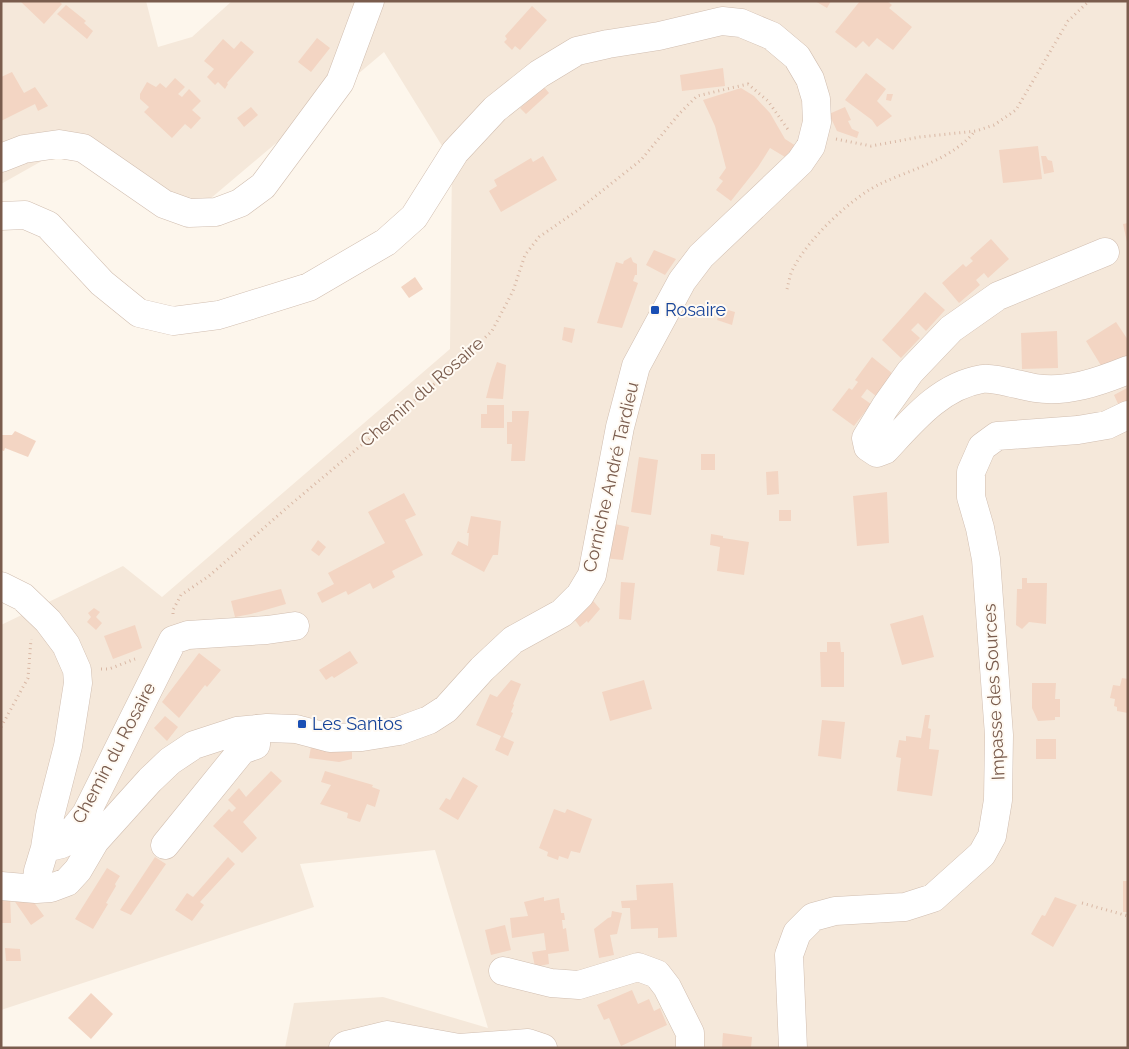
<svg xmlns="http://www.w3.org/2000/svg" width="1129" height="1049" viewBox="0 0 1129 1049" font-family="Raleway,sans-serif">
  <rect width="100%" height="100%" fill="#fdf6ec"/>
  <path fill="#f5e8da" d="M1,1H146L158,47L192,37L232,1H1128V1048H285L294,1003L383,997L488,1028L435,850L300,864L314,907L1,1010V625L123,566L162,597L450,349L452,162L384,52L204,204L56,153L1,184Z"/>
  <path fill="#f3d5c3" d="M20,1H59L62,4L44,24Z
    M815,1H831L827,8Z
    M860,1H887L892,5L889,8L912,27L893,50L877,38L869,47L863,41L856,48L835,32Z
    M66,5L86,21L84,23L93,31L87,39L57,14Z
    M532,6L547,20L520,50L515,46L512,50L504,42L507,39L505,36Z
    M317,38L330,48L311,72L298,62Z
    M223,39L234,49L241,41L254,52L227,83L228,84L225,89L218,82L215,85L207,77L214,69L204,61Z
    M723,68L725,86L682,91L680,75Z
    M12,72L24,93L35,87L48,106L38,111L35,104L1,121V77Z
    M866,73L886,89L877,101L892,116L877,127L872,120L845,100Z
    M175,78L185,87L178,94L182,97L189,89L201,101L192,110L201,118L191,129L185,124L172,138L144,112L149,107L140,99V94L147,82L156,87L160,83L166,88Z
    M544,87L549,93L526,114L520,108Z
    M741,88L754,96L770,113L785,139L796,146L785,157L770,148L758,167L731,201L716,190L723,181L719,178L726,168L715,126L703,100Z
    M887,94H893L891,101L886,100Z
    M251,107L258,115L244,127L237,118Z
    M845,107L851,120L848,121L852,129L859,132L857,138L837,131L829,114Z
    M1038,146L1042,179L1003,183L999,150Z
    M543,156L557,180L501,212L489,191L497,186L494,180L531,158L533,162Z
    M1041,156H1046L1048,160L1052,161L1054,172L1044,174Z
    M1128,223V242H1127L1123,224Z
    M991,239L1009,259L988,278L984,273L976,280L980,285L959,303L942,283L963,264L966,267L973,261L970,258Z
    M654,250L676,259L665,275L646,265Z
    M631,257L633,262L637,264V275H635L633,281L638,283L622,328L597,323L616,262L623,264L624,261Z
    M415,277L423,289L409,298L401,287Z
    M925,292L945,310L926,331L918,323L911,330L920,338L901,358L882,340Z
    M721,308L735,312L732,325L717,320Z
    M1116,322L1128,340V358L1105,372L1086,341Z
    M564,327L575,329L572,343L562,340Z
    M1057,331L1058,368L1022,369L1021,333Z
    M872,357L893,374L876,396L867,389L861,397L871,404L854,426L832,410L849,388L852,390L858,382L855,380Z
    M497,362L506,365L503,399L486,398L491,379Z
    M1127,388L1128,402L1119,406L1114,395Z
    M487,405H504V428H481V414H487Z
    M512,411H529L525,461H511L512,444H507V422H512Z
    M15,431L36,441L28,457L5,448L4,451L1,450V435H12Z
    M701,454H715V470H701Z
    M639,457L658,460L651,515L631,512Z
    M778,471L779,494L767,495L766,472Z
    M887,492L889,543L857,546L853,496Z
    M404,493L416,515L405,520L423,555L392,571L395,577L373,589L370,583L348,595L346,591L322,603L317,593L334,584L328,573L385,543L368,512Z
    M779,510H791V521H779Z
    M471,516L501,521L498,555H493L484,572L451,554L458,541L468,546L469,533H467Z
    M610,523L629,527L623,560L603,558Z
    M711,534L723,536V538L749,542L744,575L717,571L720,547L710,545Z
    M318,540L326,547L319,556L311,550Z
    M1022,578H1027V583H1047L1046,624L1029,622L1022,629L1016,625L1017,589H1022Z
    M621,582L635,583L631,620L619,619Z
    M281,589L286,604L251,614L235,617L231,601Z
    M589,596L600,609L588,623L587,621L580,627L572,616Z
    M94,608L100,612L96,617L102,623L96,630L87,622L91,617L88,613Z
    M923,615L934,657L902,665L890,624Z
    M135,625L142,648L113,659L104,636Z
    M827,642H840L841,652H844V687H821L820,652H827Z
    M350,651L358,663L334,678L332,676L326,680L319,670Z
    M199,653L221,670L207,687L205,685L179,718L162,702Z
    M1122,678L1128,679V713L1117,711V707L1114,706L1115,699L1110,698L1113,685L1120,686Z
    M511,680L521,684L513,704L514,705L511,712L513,713L503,737L514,742L508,756L495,750L501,736L476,725L490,694L497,697Z
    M644,680L652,709L610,721L602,692Z
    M1032,683H1056L1055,699H1060V717H1055V720L1038,721L1032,708Z
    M925,715H930L928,728L931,729L929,749L939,750L932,796L897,791L901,758L896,757L899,740L906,741V736L921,738Z
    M165,716L178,727L167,741L154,728Z
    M822,720L845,722L841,759L818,756Z
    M1036,739H1056V759H1036Z
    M312,741L352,747V759L339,762L309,758Z
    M271,771L282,781L243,822L257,838L242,853L213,826L229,809L232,812L236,808L228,800L239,788L246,797Z
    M325,771L373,785L372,787L380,790L375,807L367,804L360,822L347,818L348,813L320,804L331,785L321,782Z
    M463,777L478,786L458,820L439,809L446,798L450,800Z
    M554,809L565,813L567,809L592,819L580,853L571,851L568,859L559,856L558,860L547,856L548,852L539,848Z
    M155,857L166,864L131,915L120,910Z
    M228,857L235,864L200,902L204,905L192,921L175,910L187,893L193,897Z
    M107,868L120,876L115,884L116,886L106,903L108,904L93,929L75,919Z
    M1123,881H1128V912H1123Z
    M673,883L677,937L658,938V928L631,929L630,908H622L621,901L637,900L636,885Z
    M1,895L10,896L11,923H1Z
    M11,896L30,897L44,916L31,925Z
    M544,897V901L559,898L561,913H564L565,920H562L563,929L566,928L569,951L548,954L549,964L535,967L532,952L546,950L544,933L512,938L510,918L528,916L524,902Z
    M1055,897L1077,905L1053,947L1031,934L1042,915L1045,916Z
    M612,911L622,913L617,934L610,935L614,955L599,958L594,929L608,918L611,917Z
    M505,925L511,950L491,955L485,930Z
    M5,948L20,949L21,961H6Z
    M632,990L638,1004L649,999L654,1011L660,1008L667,1025L621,1046L609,1018L604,1020L597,1005Z
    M91,993L113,1014L91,1039L68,1018Z
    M723,1033L752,1037L751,1048H722Z"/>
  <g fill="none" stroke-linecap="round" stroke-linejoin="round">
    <defs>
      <path id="minor" d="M1,158L24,149L59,144L83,148L164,204L189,213L216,212L240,203L263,186L340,82L370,1
        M1,216L25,215L48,225L102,283L139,313L173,321L219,315L309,287L386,242L414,217L455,152L495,109L539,74L577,51L608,44L659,36L722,21L741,23L772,36L797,57L810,79L816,99L817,122L811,146L800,162L701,256L682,281L636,366L620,427L592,575L580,595L562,613L513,640L482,669L446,709L429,720L399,731L362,737L330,738L296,729L267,728L237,731L194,745L170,761L150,780L95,841L78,870L67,882L51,888L36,889L1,886
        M1105,252L998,296L951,329L910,372L885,407L866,438L868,447L877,453L885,450C912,421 940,386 982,379C993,377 1022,386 1035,388C1067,393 1098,382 1128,370
        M1,586L23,597L48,621L66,645L77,670L78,683L68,746L50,816L45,848L38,871L36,889
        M165,845L242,750L256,745V729
        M45,848L62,844L86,814L173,640L188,635L267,630L295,626
        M503,971L551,983L579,985L638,967L657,974L667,987L690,1033V1048
        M343,1048L346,1045L387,1035L459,1048L528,1043L543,1048
        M793,1048L789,955L797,933L813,917L835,911L905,907L933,898L982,854L992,836L998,800L999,735L986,559L980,528L971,497V472L982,447L997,436L1078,430L1107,425L1128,415"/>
    </defs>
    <use href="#minor" stroke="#d1beb0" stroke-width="29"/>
    <path stroke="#d9b8a5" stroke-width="3" stroke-dasharray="1 4" stroke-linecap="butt" d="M836,139L871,146L920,137L976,131L994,125L1016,110L1068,21L1089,1
      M787,289C789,282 790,273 794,267C809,238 853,196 882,183C913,169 954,158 975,131
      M173,614V610L181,595L209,576L290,505L451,370L492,331L513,291L525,255L539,237L578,210L641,160L679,114L697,96L748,84L768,101L789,131
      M101,669H109L135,659
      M1,727L28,678L31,639
      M1082,903L1128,916"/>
    <use href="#minor" stroke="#fff" stroke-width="28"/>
  </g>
  <g fill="#1a4fb4" stroke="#fffaf3" stroke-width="2">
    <rect x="650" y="305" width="10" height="10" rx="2.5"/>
    <rect x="297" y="719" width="10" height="10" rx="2.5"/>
  </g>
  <g text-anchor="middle" stroke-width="4" stroke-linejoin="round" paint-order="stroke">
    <g font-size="18" fill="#164399" stroke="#fffaf3" text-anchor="start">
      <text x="665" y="316">Rosaire</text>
      <text x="312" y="730">Les Santos</text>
    </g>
    <g font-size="18" fill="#7a5c4d" stroke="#fffaf3">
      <text transform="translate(422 392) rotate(-41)" y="6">Chemin du Rosaire</text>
      <text transform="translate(611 477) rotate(-77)" y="6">Corniche André Tardieu</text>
      <text transform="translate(994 692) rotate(-93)" y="6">Impasse des Sources</text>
      <text transform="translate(114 753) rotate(-62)" y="6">Chemin du Rosaire</text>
    </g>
  </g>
  <rect width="1129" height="1049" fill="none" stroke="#7a5c4d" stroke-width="5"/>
</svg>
